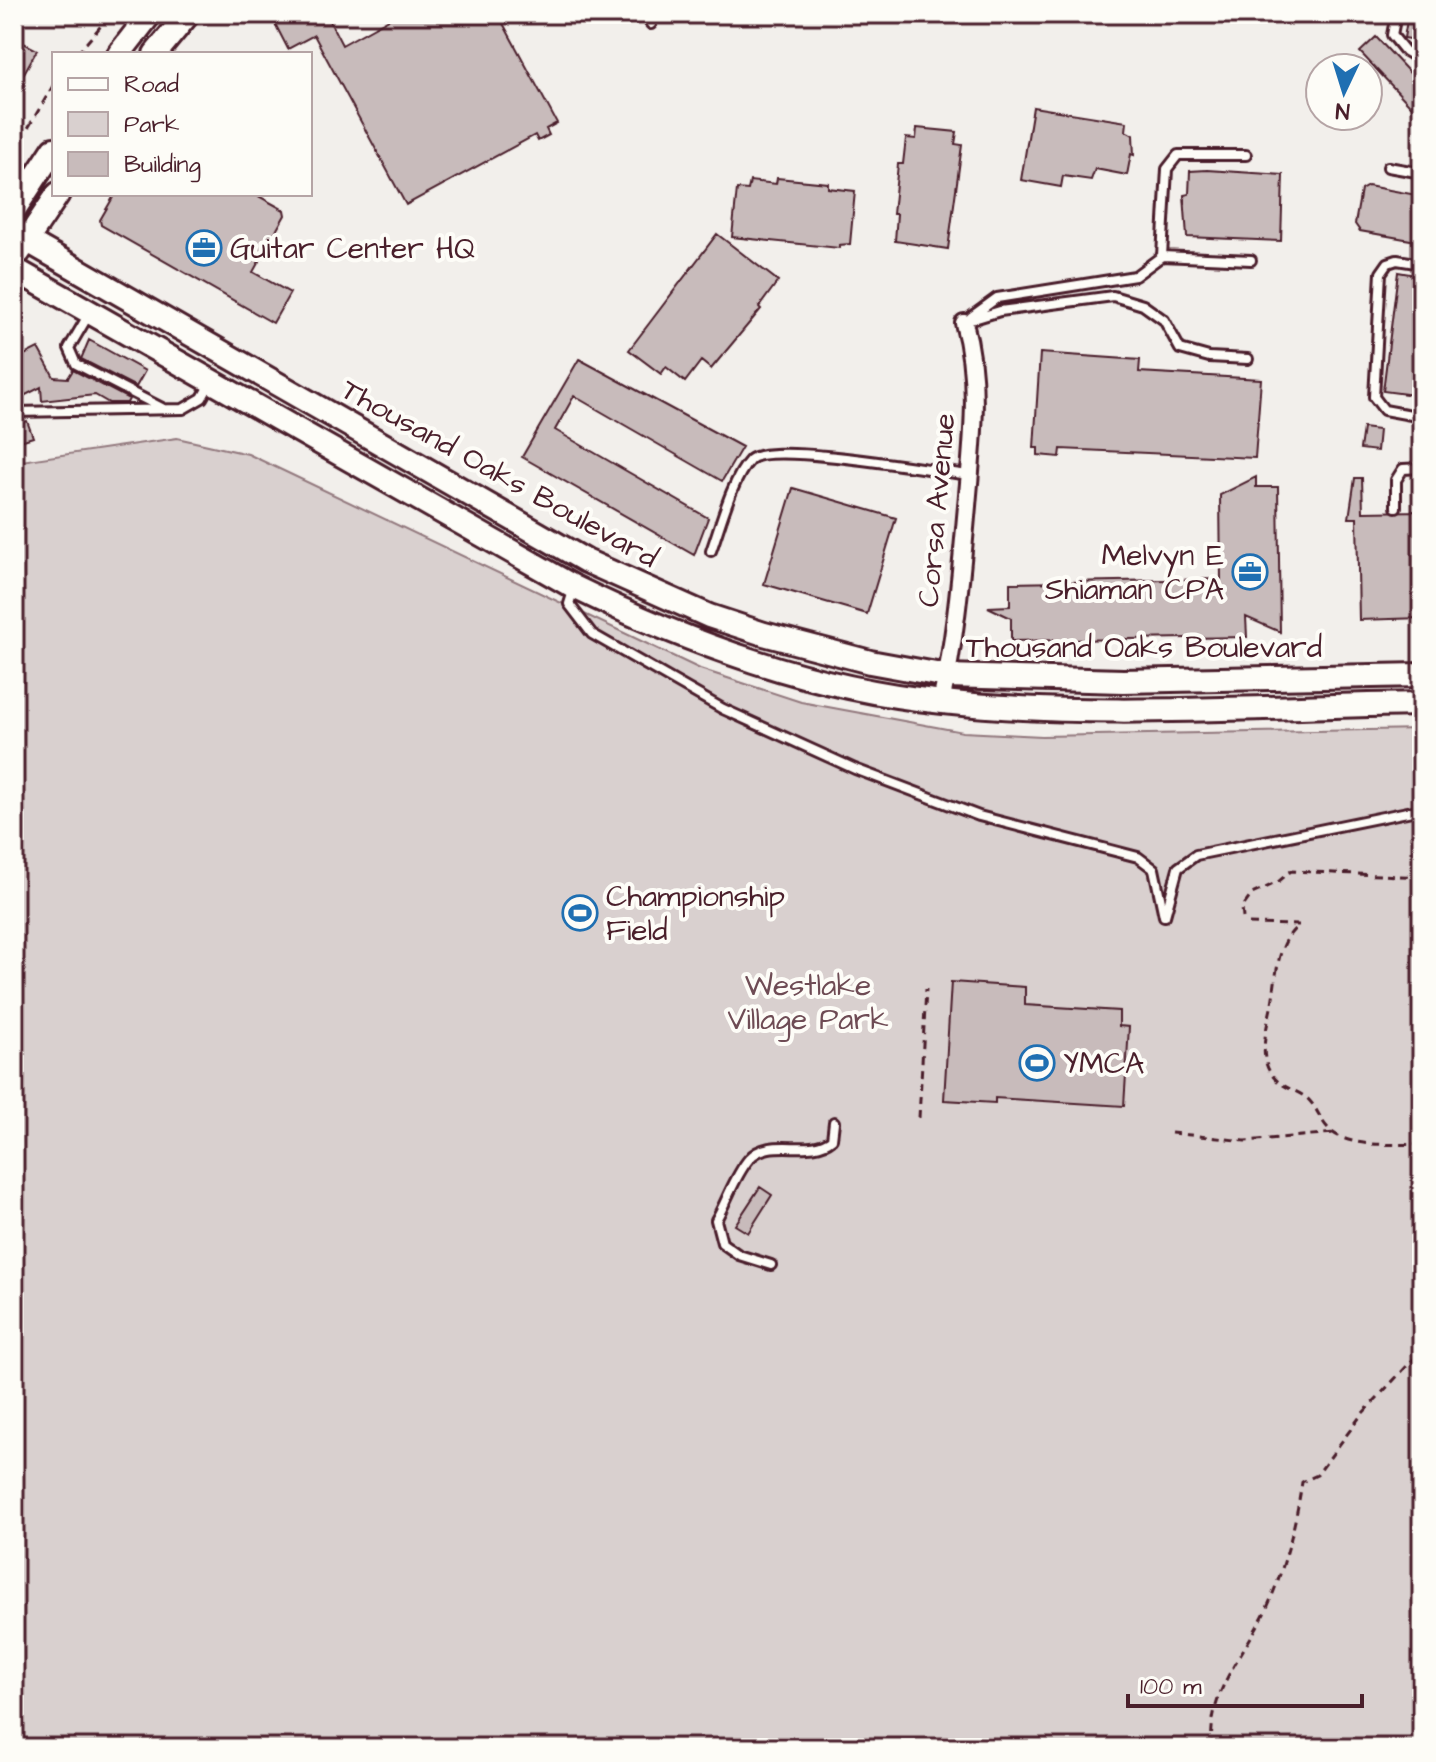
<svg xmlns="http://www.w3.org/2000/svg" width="1436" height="1762" viewBox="0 0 1436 1762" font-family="'Architects Daughter',sans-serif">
  <rect width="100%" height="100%" fill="#f2efeb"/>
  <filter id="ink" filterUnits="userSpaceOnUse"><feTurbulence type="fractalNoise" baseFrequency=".0125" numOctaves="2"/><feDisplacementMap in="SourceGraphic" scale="16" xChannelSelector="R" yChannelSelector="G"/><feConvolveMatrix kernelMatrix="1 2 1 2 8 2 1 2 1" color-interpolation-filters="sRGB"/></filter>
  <g filter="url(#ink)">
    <path fill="#d9d0cf" stroke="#92787d" stroke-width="2" d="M177,438L248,454L700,669L801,702L963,732L1042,736L1422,729V1748H14V1435L18,1429L19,1359L14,1327V462Z"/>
    <path fill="#c8bbbb" stroke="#4a1f2b" stroke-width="2" d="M270,14H326L342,45L398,14H498L557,123L546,129L549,135L538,141L535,135L406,205L314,35L288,49Z
      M1408,14H1422V41L1404,38Z
      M1376,37L1422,86V118L1360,52Z
      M14,38L37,50L14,91Z
      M1033,107L1127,122L1126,131L1133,135L1134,155L1131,154L1127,175L1095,169L1091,180L1063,176L1061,187L1021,180Z
      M917,128L957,132L955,144L962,145L948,249L895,241L897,214H893L898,164H903L906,138L916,139Z
      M1207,170L1283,175L1281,241L1187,237L1184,195L1189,194L1190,171Z
      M777,178L828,183V188L855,191L850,244L839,245V248L732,237L737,189L748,190L750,181L776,184Z
      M1368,186L1422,196V242L1360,231L1355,224L1361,190Z
      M115,194H255L284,210L285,215L253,272L290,293L273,323L101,225L100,220Z
      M717,234L778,281L759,307L761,309L711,369L701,361L685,382L666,367L661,374L629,350Z
      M1398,272L1422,276V396L1383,391Z
      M89,340L145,371L136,387L81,359Z
      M38,348L54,377L68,378L73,370L129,399L127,403H109L95,395L42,401L41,387L14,401V360Z
      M1040,353L1140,360L1139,372L1261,379L1255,458L1061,449L1060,457L1038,455V448H1034Z
      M579,359L742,447L722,481L574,396L555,430L708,518L694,555L522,457Z
      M27,421L33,437L14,443V425Z
      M1363,428L1379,430L1377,451L1360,449Z
      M1256,477V487H1278L1280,632L1246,617L1247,637L1011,641V618L988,607L1010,606V583L1221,579L1220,495Z
      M1355,478H1362L1363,512L1422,511V618L1359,620L1357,518H1349Z
      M793,488L896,518L867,614L764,584Z
      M951,982L1025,987V1005L1119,1011V1026L1129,1027L1124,1106L995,1098V1103L944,1100Z
      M760,1187L772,1195L748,1233L735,1225Z"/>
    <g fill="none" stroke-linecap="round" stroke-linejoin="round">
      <defs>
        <path id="lane" d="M644,14L651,24
          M1396,14L1392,35L1405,51L1422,61
          M1349,15L1350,14
          M1388,167L1422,173
          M1162,256L1167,169L1178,155H1246
          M1422,264L1397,260L1388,263L1381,273L1374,397L1384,410L1422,417
          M89,314L69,348L76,364L162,408
          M971,317L997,298L1135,276L1162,256L1251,260
          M964,322L1000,311L1113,296L1143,305L1164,320L1180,349L1209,357L1248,359
          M14,412L183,409L202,398L211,382
          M1396,507V480L1403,469L1422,468
          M711,551C720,526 732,479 750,460C768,441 936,471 969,475
          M574,588L569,604L592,634L723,709L855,769L979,816L1138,857L1154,869L1164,916
          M1165,916L1178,868L1196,855L1422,809
          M771,1265L739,1255L722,1243L716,1220C727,1201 735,1175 749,1159C770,1135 809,1158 832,1139L834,1122"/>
        <path id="street" d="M941,702C956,638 961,572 967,506C972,445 981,382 964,323"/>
        <path id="secondary" d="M119,54L150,14
          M155,54L188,14
          M14,210L54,149
          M14,233L586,561L709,616L764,634L870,662L947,676L1123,681L1422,675
          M19,252L58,194
          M14,269L574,587C690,644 813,689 943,702C1101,719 1263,706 1422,704"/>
      </defs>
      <use href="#lane" stroke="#4a1f2b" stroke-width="14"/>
      <use href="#street" stroke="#4a1f2b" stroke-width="22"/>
      <use href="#secondary" stroke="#4a1f2b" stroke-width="28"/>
      <path stroke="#4a1f2b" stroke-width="3" stroke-dasharray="8 6" stroke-linecap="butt" d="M77,54L111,14
        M14,152L54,84
        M1243,918L1242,908L1252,894L1278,882L1291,871L1422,877
        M1249,924L1299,925C1277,943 1277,972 1273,997C1269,1025 1252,1062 1280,1083C1288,1089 1299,1092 1307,1098C1318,1108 1320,1122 1332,1132C1354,1149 1396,1143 1422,1145
        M919,1118L926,989
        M1171,1133L1245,1141L1334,1133
        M1212,1748C1207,1686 1248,1653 1270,1601C1286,1562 1296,1523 1302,1482L1317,1475L1362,1414L1422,1350"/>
      <use href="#lane" stroke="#fdfcf7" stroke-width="8"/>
      <use href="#street" stroke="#fdfcf7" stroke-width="16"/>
      <use href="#secondary" stroke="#fdfcf7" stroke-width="22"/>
    </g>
  </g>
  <defs>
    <symbol id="office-ring" viewBox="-11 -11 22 22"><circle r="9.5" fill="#fdfcf7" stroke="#1f6fb2" stroke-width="1.5"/><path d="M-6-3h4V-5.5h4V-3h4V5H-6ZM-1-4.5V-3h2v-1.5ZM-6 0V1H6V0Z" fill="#1f6fb2"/></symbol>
    <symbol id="stadium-ring" viewBox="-11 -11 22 22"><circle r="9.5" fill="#fdfcf7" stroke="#1f6fb2" stroke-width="1.5"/><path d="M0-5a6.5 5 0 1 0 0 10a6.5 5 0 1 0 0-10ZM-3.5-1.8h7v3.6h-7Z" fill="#1f6fb2"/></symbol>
  </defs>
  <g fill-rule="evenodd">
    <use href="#office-ring" x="184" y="228" width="40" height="40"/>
    <use href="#office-ring" x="1230" y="552" width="40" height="40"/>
    <use href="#stadium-ring" x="560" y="893" width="40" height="40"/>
    <use href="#stadium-ring" x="1017" y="1043" width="40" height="40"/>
  </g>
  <g text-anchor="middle" stroke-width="8" stroke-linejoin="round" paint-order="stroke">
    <g font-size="30" fill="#4a1f2b" stroke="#fdfcf7" text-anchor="start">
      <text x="230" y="258">Guitar Center HQ</text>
      <text x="1224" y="565" text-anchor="end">Melvyn E<tspan x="1224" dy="34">Shiaman CPA</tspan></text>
      <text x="606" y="906">Championship<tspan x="606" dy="34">Field</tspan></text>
      <text x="1063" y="1073">YMCA</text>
    </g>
    <g font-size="30" fill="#4a1f2b" stroke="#fdfcf7">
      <text transform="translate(500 473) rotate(29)" y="10">Thousand Oaks Boulevard</text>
      <text transform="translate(936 510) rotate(-85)" y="10">Corsa Avenue</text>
      <text x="1144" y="657">Thousand Oaks Boulevard</text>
    </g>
    <g font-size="30" fill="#6e4b54" stroke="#fdfcf7">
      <text x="808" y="995">Westlake<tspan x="808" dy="34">Village Park</tspan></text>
    </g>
  </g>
  <rect width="1436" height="1762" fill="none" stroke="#fdfcf7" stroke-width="48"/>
  <rect x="24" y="24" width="1388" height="1714" fill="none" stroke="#4a1f2b" stroke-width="3" filter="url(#ink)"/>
  <rect x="52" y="52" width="260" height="144" fill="#fdfcf7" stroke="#b5a4a5" stroke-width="2"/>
  <rect x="68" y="78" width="40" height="12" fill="#fdfcf7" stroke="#b5a4a5" stroke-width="2"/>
  <text x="124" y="92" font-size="24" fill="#4a1f2b">Road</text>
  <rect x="68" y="112" width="40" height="24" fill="#d9d0cf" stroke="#b5a4a5" stroke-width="2"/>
  <text x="124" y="132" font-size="24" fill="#4a1f2b">Park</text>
  <rect x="68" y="152" width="40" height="24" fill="#c8bbbb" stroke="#b5a4a5" stroke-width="2"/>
  <text x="124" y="172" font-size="24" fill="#4a1f2b">Building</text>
  <g transform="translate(1344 92) rotate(184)"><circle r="38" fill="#fdfcf7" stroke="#b5a4a5" stroke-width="2"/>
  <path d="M0-6L14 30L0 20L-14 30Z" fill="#1f6fb2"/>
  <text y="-12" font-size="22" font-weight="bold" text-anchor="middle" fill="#4a1f2b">N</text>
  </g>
  <path d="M1128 1694v12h234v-12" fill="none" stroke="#4a1f2b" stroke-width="4"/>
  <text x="1140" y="1694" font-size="24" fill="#4a1f2b" stroke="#fdfcf7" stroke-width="6" paint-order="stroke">100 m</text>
</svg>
